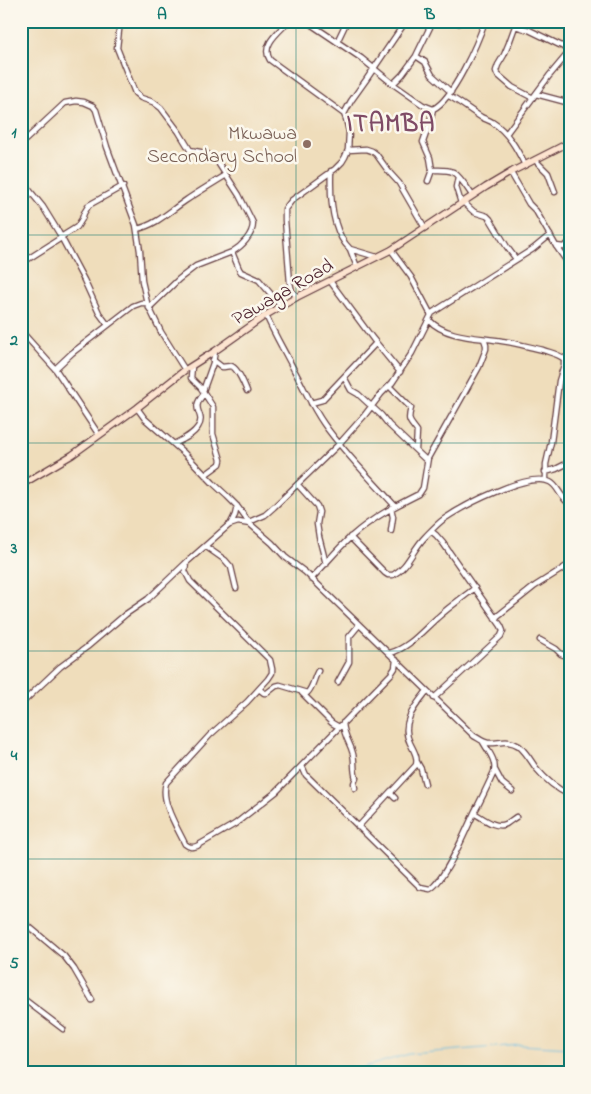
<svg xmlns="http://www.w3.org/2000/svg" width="591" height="1094" viewBox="0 0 591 1094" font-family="'Indie Flower',sans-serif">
  <rect width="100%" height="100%" fill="#fbf7ec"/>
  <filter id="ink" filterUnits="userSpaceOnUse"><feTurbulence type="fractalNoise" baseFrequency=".02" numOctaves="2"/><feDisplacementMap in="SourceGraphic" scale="10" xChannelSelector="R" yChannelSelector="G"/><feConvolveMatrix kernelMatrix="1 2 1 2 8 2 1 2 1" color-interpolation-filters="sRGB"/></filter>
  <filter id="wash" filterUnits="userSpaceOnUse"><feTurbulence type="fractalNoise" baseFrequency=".0096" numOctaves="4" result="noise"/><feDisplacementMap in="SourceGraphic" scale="20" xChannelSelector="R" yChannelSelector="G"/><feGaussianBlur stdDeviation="1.12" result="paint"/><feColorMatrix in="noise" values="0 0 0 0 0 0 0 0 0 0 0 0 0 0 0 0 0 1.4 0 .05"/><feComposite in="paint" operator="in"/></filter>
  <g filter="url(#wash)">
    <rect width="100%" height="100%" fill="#efddbb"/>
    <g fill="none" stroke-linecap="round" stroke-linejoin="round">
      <path stroke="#66bce3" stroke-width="1" d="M344,1073L409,1054L520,1045L570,1048"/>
    </g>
  </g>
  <g filter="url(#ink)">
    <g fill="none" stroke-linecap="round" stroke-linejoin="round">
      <defs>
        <path id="street" d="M120,21L117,48L135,93L141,98L153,102L161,108L179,132L190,150L205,153L215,158L239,195L253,223C253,235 242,246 232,252L196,266L179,279L149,308
          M289,21C280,31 260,45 270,60L344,114L346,119L349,132L348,150L345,157L342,162L335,169L292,200L285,209V220L290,283L292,291L297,297
          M306,21L361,58L393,84L423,105L433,109C453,100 478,42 485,21
          M455,21L459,23
          M517,21L509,43L504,55L498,65L496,71L497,74L512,87L533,98
          M566,21L570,25
          M515,26L529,30L570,50
          M337,42L347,21
          M416,56L425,62L432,75L451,92
          M393,84L402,75L416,56L433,21
          M536,94L570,103
          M449,96C460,102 470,110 481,117C485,119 489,120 492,122C508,132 517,149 525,165
          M344,114L351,101L366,80L406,21
          M506,134L549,76L570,51
          M21,144L65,103L76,101L84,102L93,106L96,110L107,147L136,225L140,251L142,281L147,303L161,332L185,370
          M348,150L366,149L372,151L376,154L389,172L399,183L425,228
          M535,160L548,173L555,192
          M432,170C438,170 447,169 453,172C461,177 467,188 472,195
          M331,171C330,195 331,231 350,249L377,257
          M511,173L529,204L536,211L556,246L570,266
          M458,177L456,187L461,203
          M21,180L43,207L59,233L84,280L99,313L108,325
          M428,181L432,170L430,158L423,142L430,122L433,109
          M463,202L474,212L487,216L490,219L507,247L516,259
          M137,229C156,225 170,211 185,201C198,192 212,184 226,175
          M61,237L77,227L82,219L84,213L89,205L123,186
          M556,246L564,247L570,242
          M350,249L357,267
          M391,250L411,277L431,315
          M232,252L239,269L241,272L259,280L281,306
          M21,264L28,259L61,238
          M330,281L373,339L400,372
          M266,315C274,334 285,352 294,370C304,388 312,407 324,424C345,454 371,479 395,506
          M429,320C446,338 478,337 502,341C516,343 529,347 543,350C551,353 559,354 564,359V365L559,381L551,442L546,464V480
          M21,331L56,370L99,435
          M213,360L222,367C225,367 228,366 231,366C237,367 245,386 247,391
          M192,366L191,378L201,388L213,407V434L221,460L220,464L205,475
          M55,369L72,353L133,306L141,303H147
          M344,377L351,390L358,394L381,415L389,425L427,461
          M390,387L411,408C407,422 410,421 417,431L416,450
          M203,391L213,363L215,351
          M311,403L322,400L376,343
          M137,408L145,419L184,453L213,483L227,496L237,506L250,524L272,543L285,557L305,572L474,736C478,738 483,742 488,743C499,744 507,738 519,746C526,752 531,761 536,768C545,779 556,789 570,795
          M174,444C183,439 192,436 198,427C207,413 188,411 204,394
          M545,472L556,469L570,462
          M298,485L317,506L319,512L317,524L319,537L326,564
          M391,508L393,517L391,531
          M249,522L265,515L274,507L339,444L364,416L381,394L392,383L412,353L432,313L533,249L550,235
          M231,523L235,515L237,506
          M431,531L436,535L443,543L501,626L503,631L501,636L434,698
          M350,537L385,573L388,575H393C408,567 413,549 425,537C431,531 437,524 444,519C463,506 529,471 550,482C556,485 558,491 562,496C564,499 567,502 570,504
          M205,546L225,560L231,567L236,588
          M186,563L185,571L190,581L270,660L272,669V673L268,679L247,702L210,735L166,783C160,801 177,827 185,844C189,847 191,848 197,846L235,824L276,792L391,674L395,668L396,660
          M311,579C325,565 337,549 352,536C372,518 395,506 419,494L423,488L428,458L479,367L486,349V345L484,339
          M495,618L535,586L570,564
          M540,640L556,649L561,654L564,655L570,653
          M390,653C409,648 422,631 437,618C449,607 462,598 475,588
          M338,682L349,662V637L359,625
          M259,689L264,693H267L276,686L280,685L307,693C313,688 314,677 318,671
          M302,693L332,723L339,727
          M21,704L60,667L87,647L126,614L148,599L188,561L229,525L238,522L250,524
          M343,723C344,737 350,742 353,754C355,762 353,770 356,778L354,783L355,788
          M417,762L421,769L425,784
          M302,766L306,775L420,887L430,889C445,881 467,828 475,811C482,798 488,785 494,772C497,761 488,751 483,742
          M495,770L502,783L512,791
          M395,798L391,794L392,791L416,765C418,757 414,751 410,743C400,723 415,706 427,691
          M474,813C483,818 495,829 506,824C509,822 513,819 516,817
          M358,827L391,791
          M21,920L64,956L74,969L92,1000
          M21,997L63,1029"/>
        <path id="secondary" d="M21,485L72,455L137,408L185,370L215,351L266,315L297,297L391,250L486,187L513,171L570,142"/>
      </defs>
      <use href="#street" stroke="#633c41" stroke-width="7"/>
      <use href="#secondary" stroke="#633c41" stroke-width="8"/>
      <use href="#street" stroke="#fff" stroke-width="4.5"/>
      <use href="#secondary" stroke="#fde4d0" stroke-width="5.5"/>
    </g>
  </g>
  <path fill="none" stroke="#0f766e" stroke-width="1" stroke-opacity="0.55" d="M296,21V1073M21,235H570M21,443H570M21,651H570M21,859H570"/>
  <circle fill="#8d6e63" stroke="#fbf7ec" stroke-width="2" cx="307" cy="144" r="5"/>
  <g text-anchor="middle" stroke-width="5" stroke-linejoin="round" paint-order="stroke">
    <g font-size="20" fill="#785e54" stroke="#fbf7ec" text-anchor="end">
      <text x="297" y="139">Mkwawa<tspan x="297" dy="23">Secondary School</tspan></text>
    </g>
    <g font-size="20" fill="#4a1f2b" stroke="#fbf7ec">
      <text transform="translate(282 291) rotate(-30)" y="7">Pawaga Road</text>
    </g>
    <g font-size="25" font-weight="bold" letter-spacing="1" fill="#7f4b66" stroke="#fbf7ec">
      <text x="391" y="131">ITAMBA</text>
    </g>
  </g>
  <rect width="591" height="1094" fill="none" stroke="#fbf7ec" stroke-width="55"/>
  <rect x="28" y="28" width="536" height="1038" fill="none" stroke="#0f766e" stroke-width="2"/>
  <g font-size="16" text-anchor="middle" font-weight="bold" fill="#0f766e">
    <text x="162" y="19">A</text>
    <text x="430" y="19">B</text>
    <text x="14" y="137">1</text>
    <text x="14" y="345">2</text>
    <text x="14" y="553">3</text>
    <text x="14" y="760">4</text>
    <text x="14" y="968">5</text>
  </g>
</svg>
